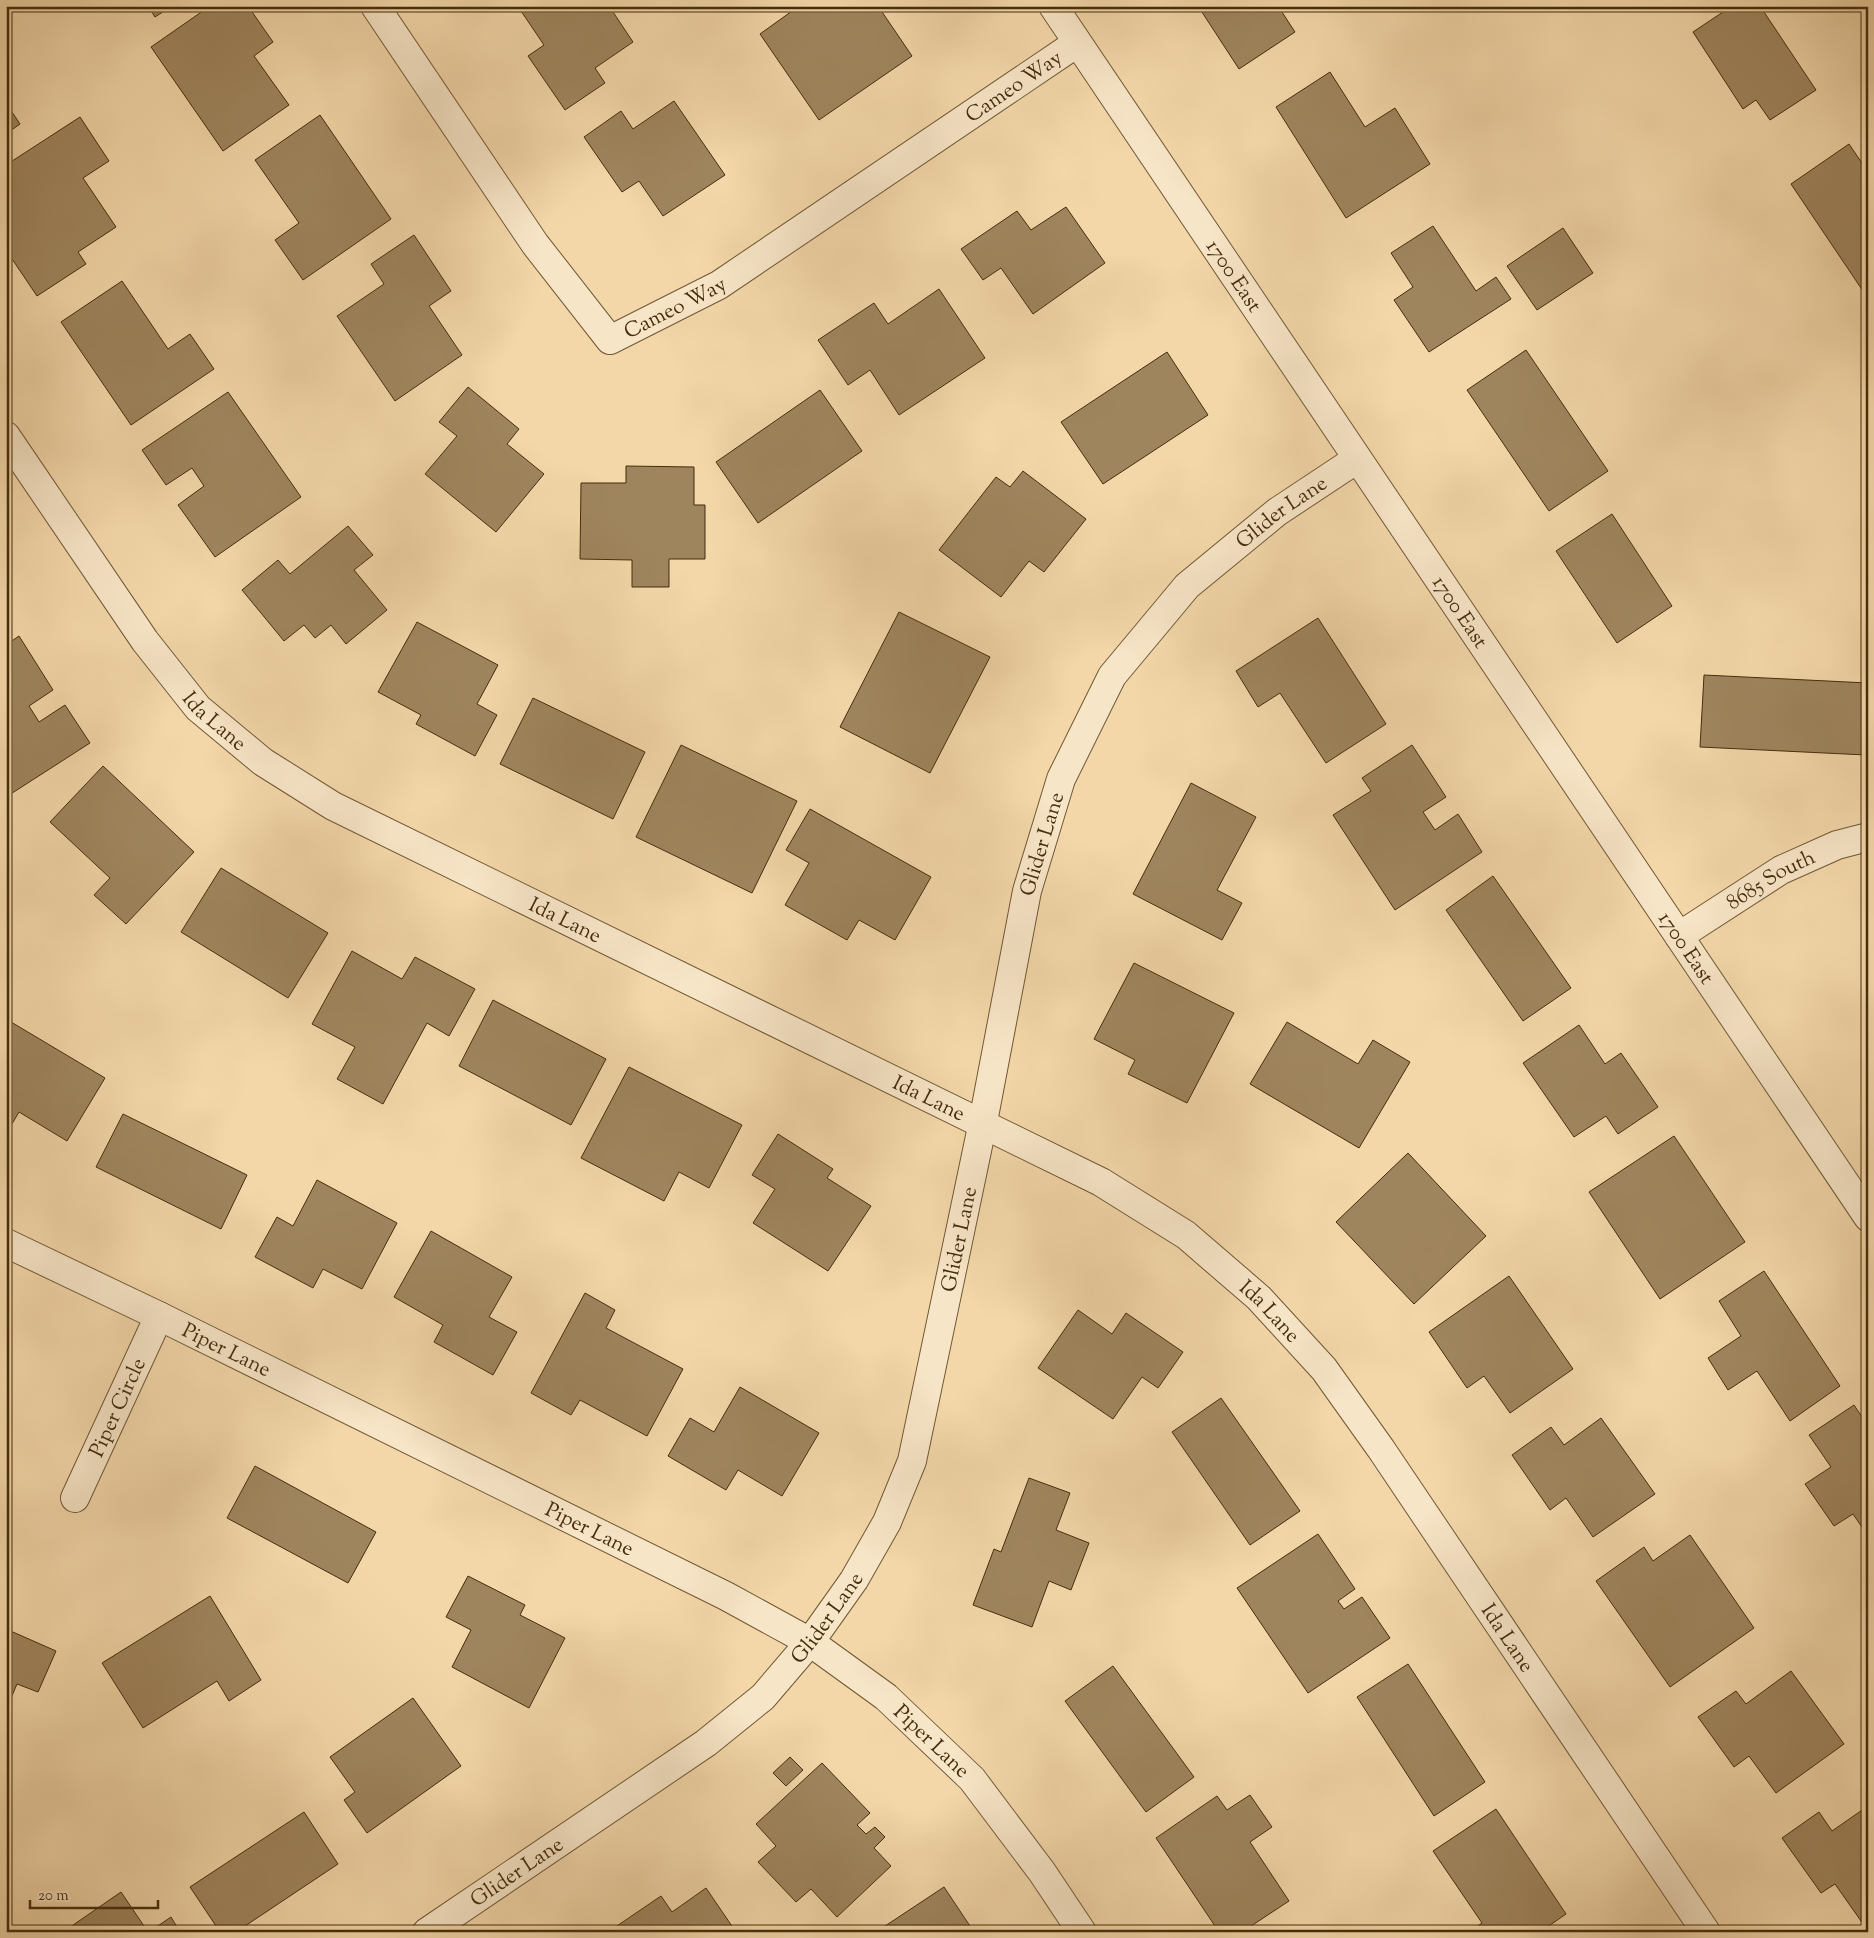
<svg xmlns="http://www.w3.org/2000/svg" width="1874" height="1938" viewBox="0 0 1874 1938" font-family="'Sorts Mill Goudy',serif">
  <rect width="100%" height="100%" fill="#f3d7a9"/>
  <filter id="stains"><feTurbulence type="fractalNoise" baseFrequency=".004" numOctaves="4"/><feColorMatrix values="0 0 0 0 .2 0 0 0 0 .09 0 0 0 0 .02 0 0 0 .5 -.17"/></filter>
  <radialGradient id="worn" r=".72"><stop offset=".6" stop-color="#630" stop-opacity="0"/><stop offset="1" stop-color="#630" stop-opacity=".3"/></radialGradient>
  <path fill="#9f855e" stroke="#452d0d" d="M148,6H172L155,17Z
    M210,6H248L273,42L254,56L289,105L223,151L151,47Z
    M522,6H609L633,42L595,68L605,83L565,110L528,56L544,45L519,8Z
    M799,6H878L912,56L819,120L760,34Z
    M1198,6H1278L1295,32L1239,69Z
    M1732,6H1760L1816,90L1770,120L1756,100L1743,109L1693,32Z
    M1330,72L1365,127L1395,108L1430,164L1346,218L1276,107Z
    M674,101L725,175L663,216L639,181L622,192L584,137L621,111L633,129Z
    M6,103L20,124L6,134Z
    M320,115L391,219L303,280L275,240L299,223L255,160Z
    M80,117L109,161L83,178L116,227L78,252L86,264L37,296L6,250V165Z
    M1849,144L1868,172L1867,297L1791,184Z
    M1066,207L1105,263L1033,314L1001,268L983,280L961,249L1017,211L1031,230Z
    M1433,226L1476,291L1496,277L1511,299L1429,352L1394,300L1413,287L1391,253Z
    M1563,228L1593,273L1537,310L1507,266Z
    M414,235L451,291L429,306L462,355L395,401L337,316L384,284L371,264Z
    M122,281L168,349L190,334L214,369L131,425L61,322Z
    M939,289L985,358L899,415L870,370L848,385L818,340L874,303L888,324Z
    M1526,350L1608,471L1549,511L1467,390Z
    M1167,352L1208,415L1103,484L1061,422Z
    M468,387L519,429L507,444L544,474L496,532L425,474L457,436L439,422Z
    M820,390L862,451L758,523L716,462Z
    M228,392L301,497L215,557L178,505L204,486L192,468L166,485L142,450Z
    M626,466L694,467V505H705V559H669V587H632V560L580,559L581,483H626Z
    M1023,471L1086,519L1044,572L1029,561L1001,597L939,550L996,477L1010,487Z
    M1612,514L1672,606L1617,643L1556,551Z
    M348,526L373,555L354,570L387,610L346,644L331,625L315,638L304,625L284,641L242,590L278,560L290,574Z
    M899,612L990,657L930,773L840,727Z
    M1318,618L1386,724L1326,763L1280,693L1258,707L1236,671Z
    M417,622L498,665L477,704L497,715L475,756L416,724L421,715L378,692Z
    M19,636L53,690L29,706L39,722L65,705L90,743L6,797V645Z
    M1704,675L1868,683L1866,755L1700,747Z
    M533,698L645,752L613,819L500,764Z
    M681,745L797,801L752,893L636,837Z
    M1412,745L1446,797L1423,812L1435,830L1458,814L1482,852L1395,910L1333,815L1371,791L1362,778Z
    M103,766L194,852L126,924L94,895L110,878L50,822Z
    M1191,783L1256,817L1217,890L1242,903L1222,940L1133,894Z
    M810,809L931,877L895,940L859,920L847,940L785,905L809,863L786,850Z
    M221,868L328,933L288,998L181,932Z
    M1493,876L1571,988L1523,1021L1446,910Z
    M352,951L402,979L415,957L475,989L449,1036L427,1023L383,1104L337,1079L355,1047L312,1024Z
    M1134,963L1234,1013L1187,1103L1128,1074L1135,1060L1094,1039Z
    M493,1000L606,1059L571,1125L459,1066Z
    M6,1019L105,1078L67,1141L19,1112L9,1129L6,1127Z
    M1287,1022L1358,1064L1373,1040L1410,1062L1359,1148L1250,1084Z
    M1579,1025L1605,1064L1621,1053L1658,1107L1618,1134L1606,1116L1574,1137L1523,1063Z
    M629,1067L742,1125L709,1188L679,1172L664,1201L581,1158Z
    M123,1114L247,1175L221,1229L96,1167Z
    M778,1134L833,1169L827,1178L871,1206L828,1271L753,1223L775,1189L752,1175Z
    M1674,1136L1745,1242L1660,1299L1589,1192Z
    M1408,1153L1486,1236L1414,1304L1336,1222Z
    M317,1180L397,1223L362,1289L323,1269L313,1288L255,1257L277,1217L293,1226Z
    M431,1231L512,1277L489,1317L517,1332L493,1375L434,1342L443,1325L394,1297Z
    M1764,1271L1840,1386L1790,1421L1757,1371L1728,1390L1708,1358L1741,1336L1719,1301Z
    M1509,1276L1573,1369L1510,1413L1484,1376L1467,1388L1429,1332Z
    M585,1293L615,1310L606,1328L683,1369L647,1436L580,1400L571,1415L531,1393Z
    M1078,1310L1112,1334L1126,1313L1183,1352L1158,1388L1142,1377L1113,1419L1038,1368Z
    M740,1387L819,1433L782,1496L738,1470L726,1490L668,1456L690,1418L714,1432Z
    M1221,1398L1300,1511L1250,1545L1172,1432Z
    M1854,1405L1868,1426V1536L1853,1514L1834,1526L1805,1484L1831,1467L1809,1435Z
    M1601,1418L1655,1494L1593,1537L1566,1498L1550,1510L1512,1455L1551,1427L1564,1445Z
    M255,1466L376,1532L348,1583L227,1518Z
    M1029,1478L1070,1493L1056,1530L1089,1543L1071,1590L1049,1581L1032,1627L973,1605L994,1549L1001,1552Z
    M1318,1534L1355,1589L1338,1601L1344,1609L1362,1597L1390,1638L1308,1693L1237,1588Z
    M1690,1535L1754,1628L1670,1687L1596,1581L1644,1547L1653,1561Z
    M468,1576L525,1605L520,1615L565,1638L529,1708L452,1667L471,1630L446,1617Z
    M210,1596L261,1680L229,1701L217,1681L143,1728L102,1663Z
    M6,1629L56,1651L38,1692L17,1684L6,1710Z
    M1408,1664L1485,1782L1434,1816L1357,1697Z
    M1113,1666L1194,1777L1146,1812L1065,1701Z
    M1791,1671L1844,1744L1776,1793L1749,1756L1734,1767L1698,1717L1736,1691L1746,1704Z
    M413,1698L461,1766L367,1833L344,1800L355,1792L330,1757Z
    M790,1757L803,1770L786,1786L773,1773Z
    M822,1763L870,1813L857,1825L866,1834L875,1827L885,1837L874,1848L891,1866L837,1917L811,1889L796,1902L758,1862L776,1846L756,1824Z
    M1250,1795L1272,1827L1250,1842L1289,1901L1242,1932H1219L1156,1838L1217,1796L1227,1810Z
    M1868,1806V1916L1861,1921L1835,1884L1821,1893L1782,1838L1819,1812L1832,1831Z
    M1496,1809L1566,1914L1540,1932H1469L1482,1923L1433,1851Z
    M304,1812L338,1864L236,1932H220L190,1887Z
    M944,1887L974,1932H876Z
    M706,1888L736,1932H608L661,1896L672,1912Z
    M121,1892L148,1932H63Z
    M171,1917L180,1932H149Z"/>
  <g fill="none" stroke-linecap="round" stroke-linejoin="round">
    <defs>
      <g id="minor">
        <path id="s1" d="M375,6L535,244L610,340L719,285L1077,43"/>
        <path id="s2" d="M6,436L145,641L198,708L263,762L333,806L1101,1182L1186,1235L1259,1298L1324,1369L1381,1449L1706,1932"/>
        <path id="s3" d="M1679,936L1781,870L1837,845L1868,837"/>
        <path id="s4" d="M6,1243L159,1316L726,1596L810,1642L886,1697L972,1779L1042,1872L1082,1932"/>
        <path id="s5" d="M75,1498L159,1316"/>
        <path id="s6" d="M427,1932L706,1743L763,1697L810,1642L854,1580L887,1522L912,1461L983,1122L1027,891L1061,779L1112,676L1187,586L1277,512L1357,459"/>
      </g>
      <g id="tertiary">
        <path id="s7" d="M1053,6L1868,1217"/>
      </g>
    </defs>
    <use href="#minor" stroke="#705834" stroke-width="30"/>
    <use href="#tertiary" stroke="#705834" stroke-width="30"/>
    <use href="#minor" stroke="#f7e5c7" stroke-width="28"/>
    <use href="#tertiary" stroke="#f7e5c7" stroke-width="28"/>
  </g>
  <g text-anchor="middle" stroke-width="4" stroke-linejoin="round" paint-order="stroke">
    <g font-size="21" fill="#452d0d" stroke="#f7e5c7">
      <text dy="7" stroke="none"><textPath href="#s1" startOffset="886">Cameo Way</textPath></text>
      <text dy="7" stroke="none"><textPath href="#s7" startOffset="325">1700 East</textPath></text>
      <text dy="7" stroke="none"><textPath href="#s1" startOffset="481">Cameo Way</textPath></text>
      <text dy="7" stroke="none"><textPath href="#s6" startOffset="1742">Glider Lane</textPath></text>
      <text dy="7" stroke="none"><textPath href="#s7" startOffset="730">1700 East</textPath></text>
      <text dy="7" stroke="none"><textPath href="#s2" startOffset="354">Ida Lane</textPath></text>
      <text dy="7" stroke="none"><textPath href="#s6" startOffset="1322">Glider Lane</textPath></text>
      <text dy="7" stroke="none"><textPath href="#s3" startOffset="108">8685 South</textPath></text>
      <text dy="7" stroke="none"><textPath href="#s2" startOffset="759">Ida Lane</textPath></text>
      <text dy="7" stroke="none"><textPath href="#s7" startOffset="1135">1700 East</textPath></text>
      <text dy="7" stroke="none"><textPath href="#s2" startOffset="1164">Ida Lane</textPath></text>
      <text dy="7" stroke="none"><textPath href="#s6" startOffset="918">Glider Lane</textPath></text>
      <text dy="7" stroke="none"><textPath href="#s2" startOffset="1569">Ida Lane</textPath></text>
      <text dy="7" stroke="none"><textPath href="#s4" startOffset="245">Piper Lane</textPath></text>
      <text dy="7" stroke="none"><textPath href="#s5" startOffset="100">Piper Circle</textPath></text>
      <text dy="7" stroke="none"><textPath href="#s4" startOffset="650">Piper Lane</textPath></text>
      <text dy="7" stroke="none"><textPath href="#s6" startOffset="512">Glider Lane</textPath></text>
      <text dy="7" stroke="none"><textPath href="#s2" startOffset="1974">Ida Lane</textPath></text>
      <text dy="7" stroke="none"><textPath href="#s4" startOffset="1055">Piper Lane</textPath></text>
      <text dy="7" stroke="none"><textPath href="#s6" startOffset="108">Glider Lane</textPath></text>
    </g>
  </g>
  <rect width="1874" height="1938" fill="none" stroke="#f3d7a9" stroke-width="25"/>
  <rect x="8" y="8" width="1859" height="1923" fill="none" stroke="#452d0d" stroke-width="2.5"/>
  <rect x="12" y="12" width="1849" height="1913" fill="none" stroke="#452d0d"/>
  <path d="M30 1900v8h128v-8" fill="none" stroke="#452d0d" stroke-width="2.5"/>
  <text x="38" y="1900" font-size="15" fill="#452d0d" stroke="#f7e5c7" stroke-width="4" paint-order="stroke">20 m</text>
  <rect width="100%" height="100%" filter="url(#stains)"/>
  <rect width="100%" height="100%" fill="url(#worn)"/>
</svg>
